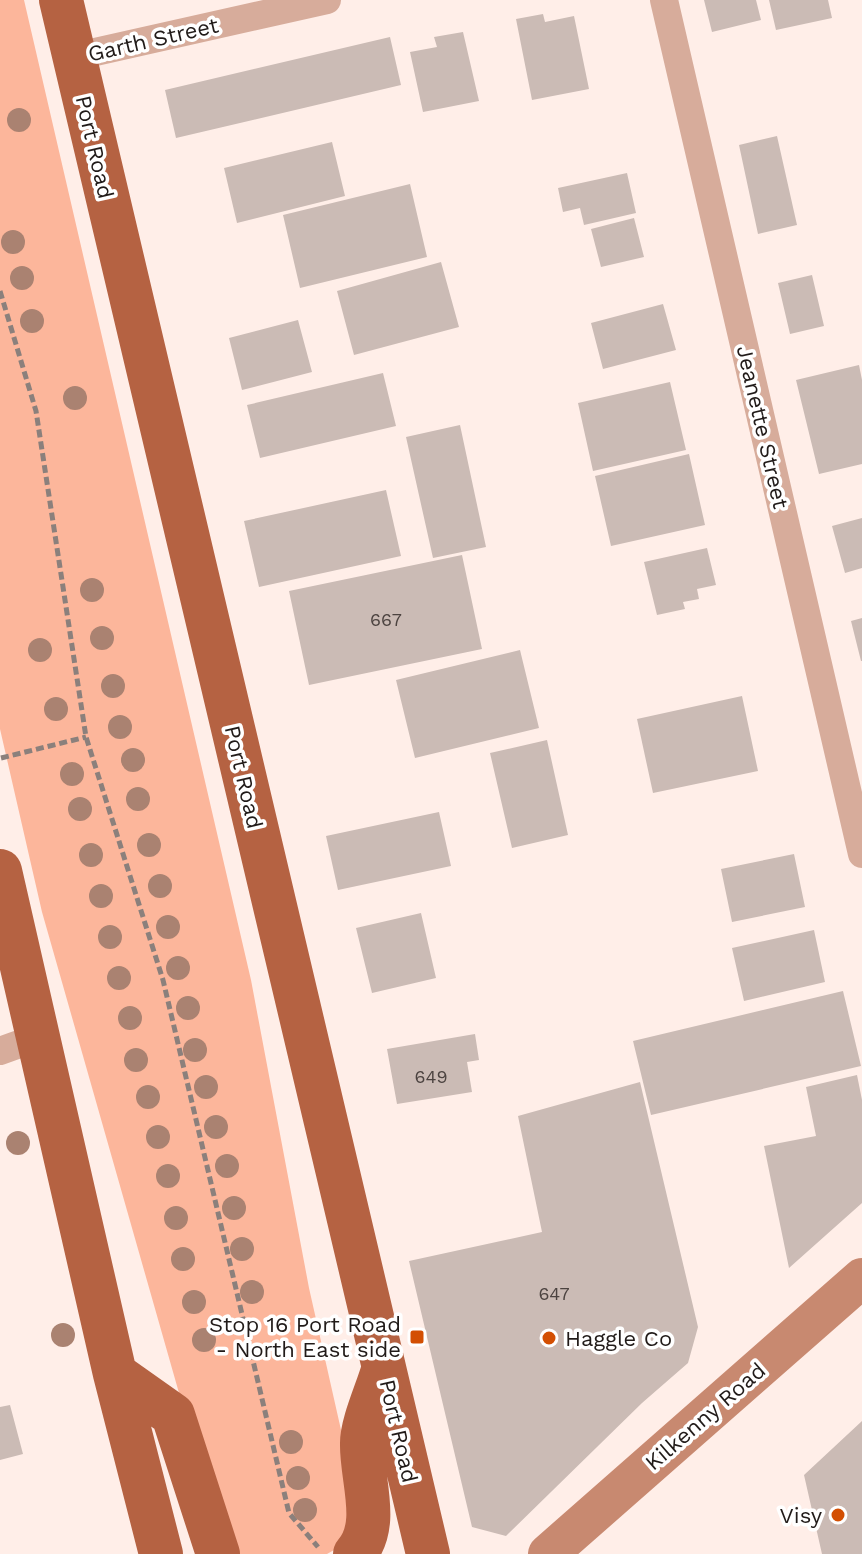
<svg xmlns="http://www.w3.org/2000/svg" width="862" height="1554" viewBox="0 0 862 1554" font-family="'Work Sans',sans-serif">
  <rect width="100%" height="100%" fill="#ffeee8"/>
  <path fill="#fcb69b" d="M0,0H24L251,980L309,1288L355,1492L346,1530L334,1550L327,1554H238L181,1400L42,912L0,729Z"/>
  <path fill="#cbbbb5" d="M704,0H756L761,20L712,32Z
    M769,0H828L832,18L776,30Z
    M543,14L545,22L574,16L589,89L532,100L516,19Z
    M463,32L479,101L423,112L410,52L437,47L434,37Z
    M390,37L401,85L176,138L165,90Z
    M777,136L797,225L758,234L739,145Z
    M332,142L345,196L237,223L224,168Z
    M627,173L636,213L584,225L580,208L563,212L558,188Z
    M410,184L427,257L300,288L283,215Z
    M634,218L644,257L601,267L591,229Z
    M441,262L459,327L354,355L337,291Z
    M812,275L824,326L790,334L778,283Z
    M663,304L676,350L603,369L591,323Z
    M298,320L312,372L242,390L229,338Z
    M859,365L862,380V464L819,474L796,380Z
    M383,373L396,426L260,458L247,405Z
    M670,382L686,450L593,471L578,403Z
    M460,425L486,547L433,558L406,437Z
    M689,454L705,525L611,546L595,476Z
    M386,490L401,556L259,587L244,521Z
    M862,518V568L845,573L832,526Z
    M707,548L716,585L697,589L699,599L683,602L685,609L657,615L644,562Z
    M462,555L482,649L309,685L289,591Z
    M862,618V661H861L851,621Z
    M520,650L539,728L415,758L396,680Z
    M742,696L758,771L653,793L637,719Z
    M547,740L568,835L512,848L490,753Z
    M439,812L451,866L338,890L326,836Z
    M794,854L805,907L732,922L721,869Z
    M421,913L436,978L372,993L356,928Z
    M814,930L825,982L744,1001L732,948Z
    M843,991L861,1066L651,1115L633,1041Z
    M475,1034L479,1060L467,1062L472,1092L397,1104L387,1049Z
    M857,1075L862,1100V1203L789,1268L764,1146L816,1136L806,1087Z
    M640,1082L698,1327L688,1363L642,1403L506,1536L472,1527L409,1261L542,1232L518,1116Z
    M10,1405L23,1454L0,1460V1407Z
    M862,1421V1554H822L804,1475Z"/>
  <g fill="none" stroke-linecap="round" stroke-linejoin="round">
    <path stroke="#8b807c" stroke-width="5" stroke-dasharray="8 4" stroke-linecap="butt" d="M0,291L36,411L86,737L163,980L289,1513L318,1547
      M1,758L86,737"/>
    <path stroke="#d7ac9b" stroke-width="28" d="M664,0L862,854
      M73,57L327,0
      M0,1051L36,1038"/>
    <path stroke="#c88970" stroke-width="40" d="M548,1554L862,1278"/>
    <path stroke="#b56242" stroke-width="44" d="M61,0L428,1554
      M0,871L115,1374L161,1554
      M115,1374L173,1415L218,1554
      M355,1554C381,1524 361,1479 362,1443C362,1423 377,1391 383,1370"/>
  </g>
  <g fill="#aa8271">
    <circle cx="19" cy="120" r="12"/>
    <circle cx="13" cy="242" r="12"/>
    <circle cx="22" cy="278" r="12"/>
    <circle cx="32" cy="321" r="12"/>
    <circle cx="75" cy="398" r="12"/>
    <circle cx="92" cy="590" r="12"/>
    <circle cx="102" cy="638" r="12"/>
    <circle cx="40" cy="650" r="12"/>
    <circle cx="113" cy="686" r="12"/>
    <circle cx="56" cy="709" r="12"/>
    <circle cx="120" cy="727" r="12"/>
    <circle cx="133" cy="760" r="12"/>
    <circle cx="72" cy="774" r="12"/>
    <circle cx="138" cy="799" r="12"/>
    <circle cx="80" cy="809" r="12"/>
    <circle cx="149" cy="845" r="12"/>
    <circle cx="91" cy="855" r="12"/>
    <circle cx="160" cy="886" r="12"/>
    <circle cx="101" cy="896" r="12"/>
    <circle cx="168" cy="927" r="12"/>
    <circle cx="110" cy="937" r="12"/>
    <circle cx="178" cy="968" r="12"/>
    <circle cx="119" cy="978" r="12"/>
    <circle cx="188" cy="1008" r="12"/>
    <circle cx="130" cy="1018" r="12"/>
    <circle cx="195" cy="1050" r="12"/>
    <circle cx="136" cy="1060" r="12"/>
    <circle cx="206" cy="1087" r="12"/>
    <circle cx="148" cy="1097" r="12"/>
    <circle cx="216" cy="1127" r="12"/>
    <circle cx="158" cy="1137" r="12"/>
    <circle cx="18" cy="1143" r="12"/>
    <circle cx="227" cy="1166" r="12"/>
    <circle cx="168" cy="1176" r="12"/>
    <circle cx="234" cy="1208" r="12"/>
    <circle cx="176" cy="1218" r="12"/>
    <circle cx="242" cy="1249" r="12"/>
    <circle cx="183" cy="1259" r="12"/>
    <circle cx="252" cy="1292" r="12"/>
    <circle cx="194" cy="1302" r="12"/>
    <circle cx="63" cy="1335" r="12"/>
    <circle cx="204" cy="1340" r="12"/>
    <circle cx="291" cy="1442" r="12"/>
    <circle cx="298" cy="1478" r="12"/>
    <circle cx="305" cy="1510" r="12"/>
  </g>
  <g fill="#d34f03" stroke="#fff" stroke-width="3">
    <rect x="409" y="1329" width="16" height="16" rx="4"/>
    <circle cx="549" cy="1338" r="8"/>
    <circle cx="838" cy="1515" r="8"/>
  </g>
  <g text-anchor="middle" stroke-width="7" stroke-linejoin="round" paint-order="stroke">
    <g font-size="18" fill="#4c4340">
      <text x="386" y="626">667</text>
      <text x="431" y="1083">649</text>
      <text x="554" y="1300">647</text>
    </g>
    <g font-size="22" fill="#211b19" stroke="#fff">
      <text transform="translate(153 39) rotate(-13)" y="8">Garth Street</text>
      <text transform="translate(95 147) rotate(77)" y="8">Port Road</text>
      <text transform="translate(763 427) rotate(77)" y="8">Jeanette Street</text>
      <text transform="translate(244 777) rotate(77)" y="8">Port Road</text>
      <text transform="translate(705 1416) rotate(-41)" y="8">Kilkenny Road</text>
      <text transform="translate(399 1431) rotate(77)" y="8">Port Road</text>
    </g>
    <g font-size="22" fill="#211b19" stroke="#fff" text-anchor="end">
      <text x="401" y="1332">Stop 16 Port Road<tspan x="401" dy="25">- North East side</tspan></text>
      <text x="565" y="1346" text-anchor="start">Haggle Co</text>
      <text x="822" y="1523">Visy</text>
    </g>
  </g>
</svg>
